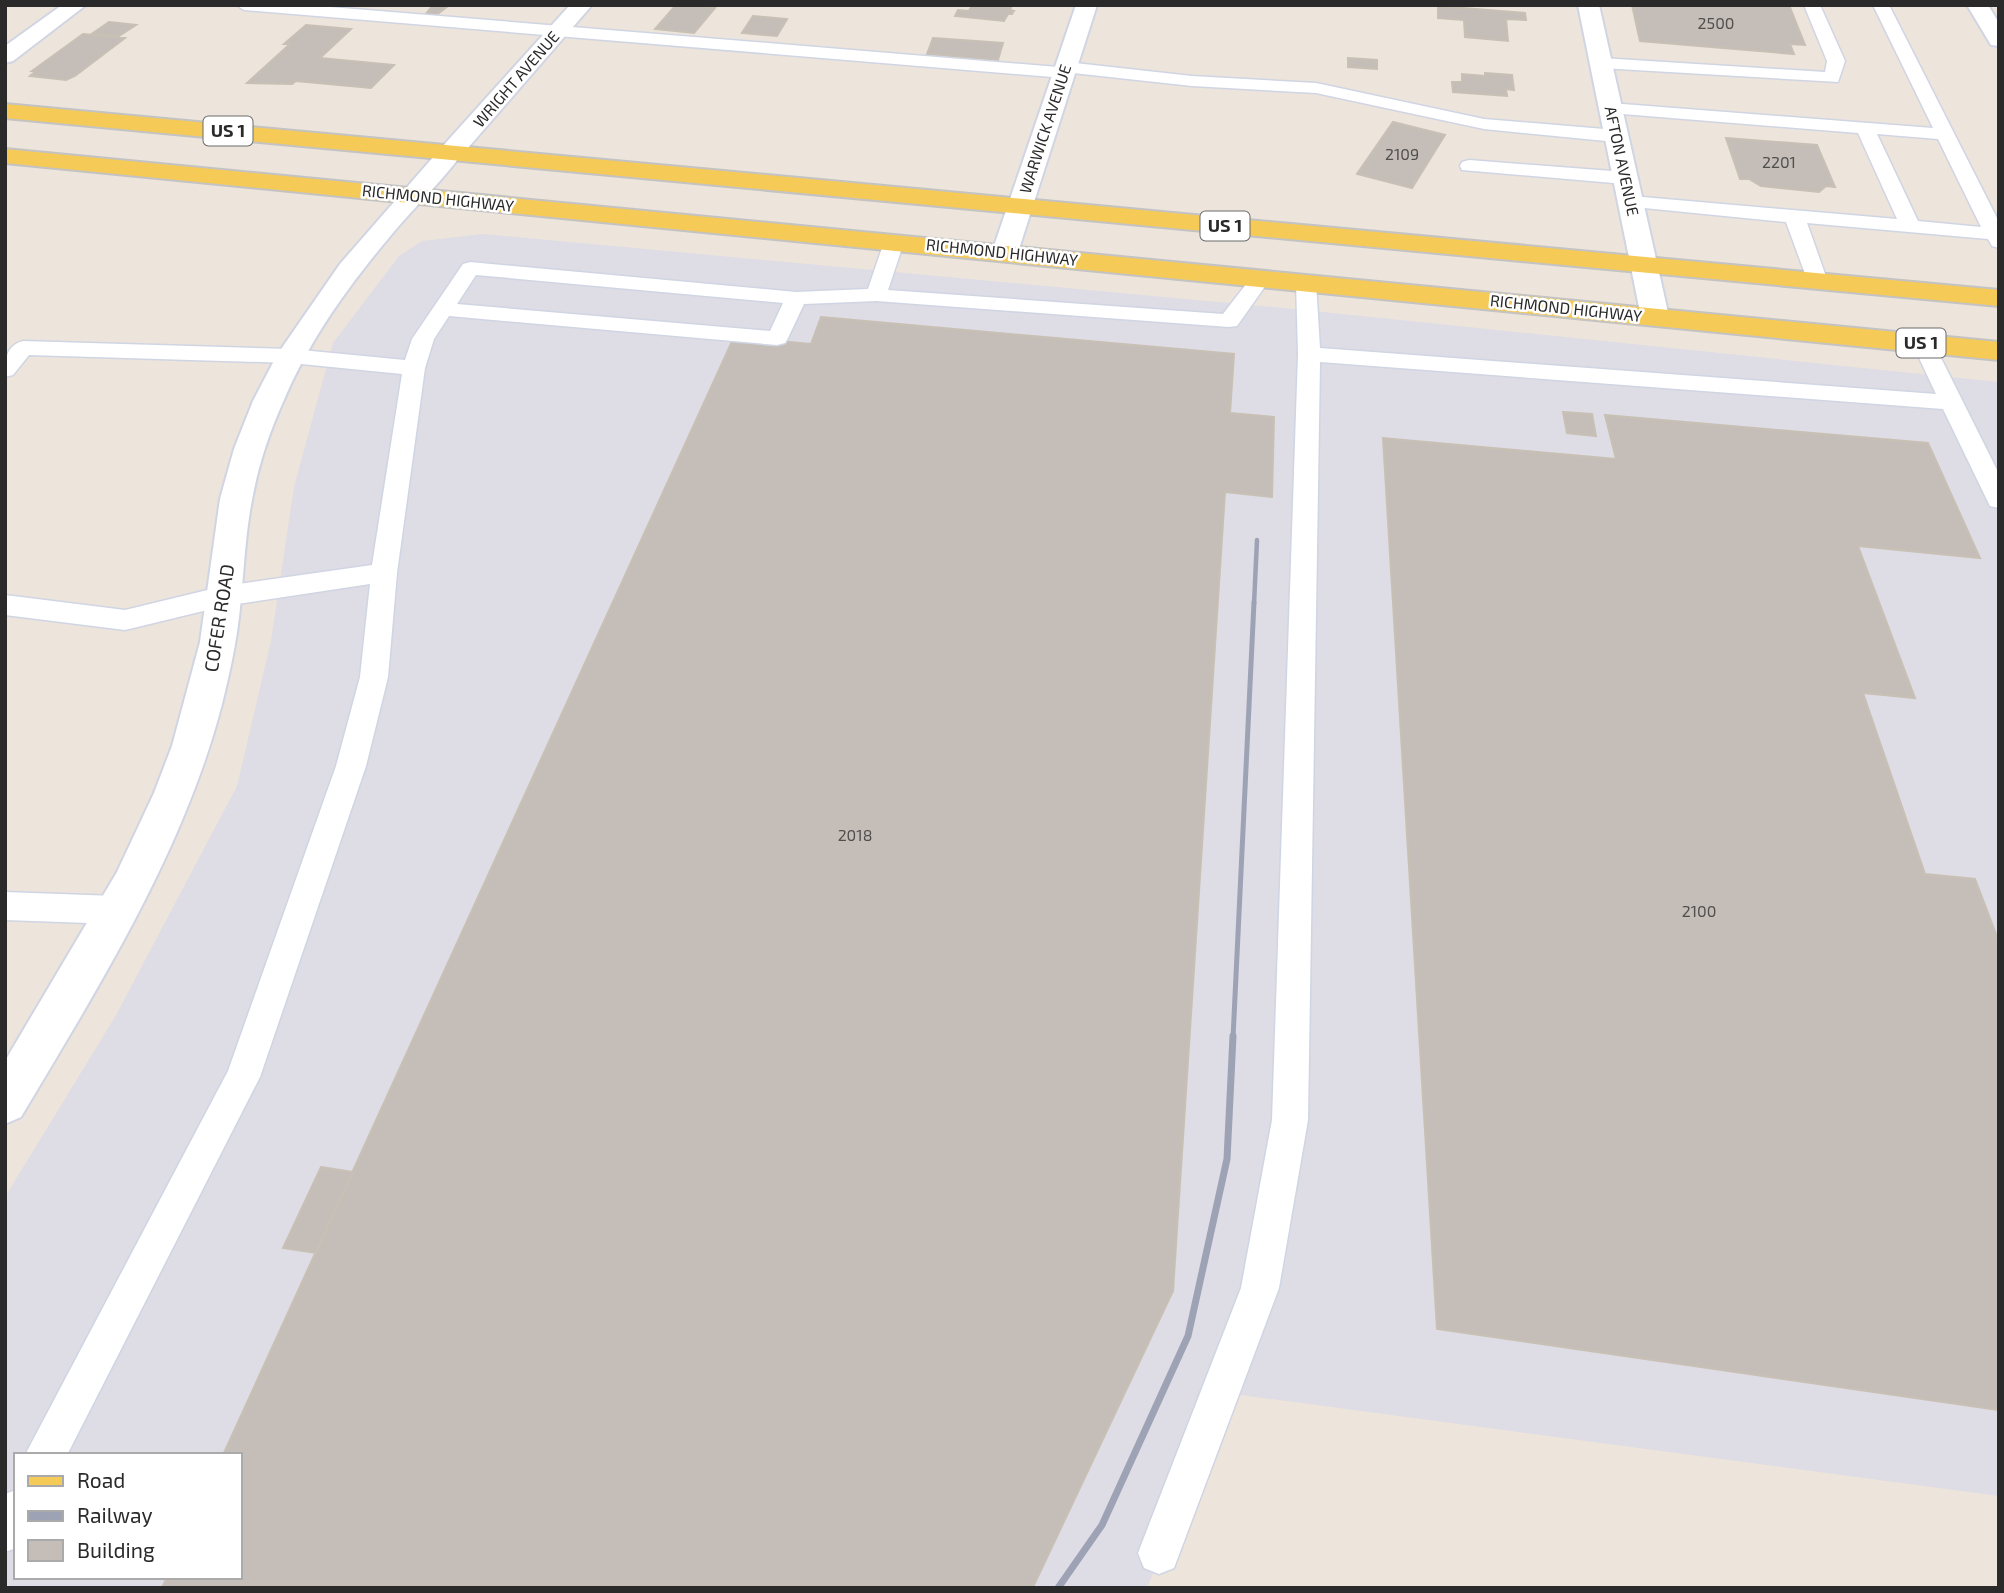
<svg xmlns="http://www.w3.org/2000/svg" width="2004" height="1593" viewBox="0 0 2004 1593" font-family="'Exo 2',sans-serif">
  <rect width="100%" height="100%" fill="#ede4db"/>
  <path fill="#dedce5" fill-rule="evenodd" d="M483,234L1284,308L1999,382V1496L1226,1393L1147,1588H5V1197L115,1017L237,786L271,641L294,487L333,343L399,256L422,241ZM16,1455H240V1577H16Z"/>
  <path fill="#c5beb8" stroke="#c8c0b5" stroke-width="2" d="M433,5H445L448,6L435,16L425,15Z
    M676,5H693L715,8L694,33L655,29Z
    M972,5H1012L1010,10L1014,11L1012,14H1008L1004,21L955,16L958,10L969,11Z
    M1632,5H1789L1805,45L1790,44L1794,54L1640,41Z
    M1438,6L1525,13L1526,20L1506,19L1508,41L1465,37L1464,20L1438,18Z
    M753,16L787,19L777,36L742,33Z
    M109,22L136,25L119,36L93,33Z
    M306,25L351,29L320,58L394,65L371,88L296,81L292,84L247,83L290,44H284Z
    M83,34L125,38L75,76L66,80L30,76L36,71H32Z
    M933,38L1003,43L998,60L927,54Z
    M1348,58L1377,60V69L1348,67Z
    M1485,73L1512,75L1514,90L1506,89L1507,96L1453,92L1452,82H1462V74L1485,76Z
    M1393,122L1445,135L1412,188L1357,174Z
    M1726,138L1817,145L1835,187L1826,186L1819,192L1761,186L1749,179H1740Z
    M821,317L1234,354L1230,413L1274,417L1272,497L1225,492L1173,1291L1034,1585L1032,1588H162L167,1577H240V1455H223L734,337L811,344Z
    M1563,412L1592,414L1596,436L1567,433Z
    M1605,415L1928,443L1980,558L1858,546L1915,698L1863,693L1925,874L1975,879L1999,942V1410L1437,1329L1383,438L1616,459Z
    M321,1167L353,1172L316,1253L283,1248Z"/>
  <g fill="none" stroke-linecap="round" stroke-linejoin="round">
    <defs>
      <path id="lane" d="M236,5H306L1058,67L1066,62L1192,76L1316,83L1484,119L1616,130L1625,136L1616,142L1484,129L1316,93L1192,86L1073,73L1064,78L244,10Z
        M1804,5H1820L1845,61L1838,82L1601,68L1592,63L1601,58L1825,72L1827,61Z
        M1873,5H1889L1999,222V248L1992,246L1988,239L1807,223L1828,282L1825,286H1811L1808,282L1786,222L1624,206L1621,202L1624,198L1631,196L1897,219L1858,133L1610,113L1601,108L1610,103L1933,128ZM1877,134L1938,139L1981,227L1918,221Z
        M1469,160L1625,172L1635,178L1625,184L1462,170L1460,166L1462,162Z
        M894,236L901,238L904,242L888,290L1223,314L1254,274H1268L1271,278L1237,326L1229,327L876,301L804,304L788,338L785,343L777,345L449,316L434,339L425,368L397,573L388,677L366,766L260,1077L67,1455H25L228,1071L336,766L360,677L370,584L224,606L125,630L5,615V595L125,610L224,586L372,565L402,374L291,363L29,355L13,375L5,377C5,361 5,346 23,341L291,349L405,360L412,339L463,264L470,262L796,292L868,289L884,242L887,238ZM476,275L783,303L770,331L457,304Z
        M1306,276L1313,278L1316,282L1320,348L1936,394L1912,343L1915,338H1931L1999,474V508L1990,506L1987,500L1943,409L1320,362L1308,1120L1279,1288L1174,1568L1159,1574L1144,1568L1138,1553L1241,1288L1272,1120L1298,354L1296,282L1299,278Z
        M5,892L116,896L127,900L132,910L127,920L116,924L5,920Z
        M16,1490V1548L5,1552V1494Z"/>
      <path id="street" d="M570,5H592L460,157L451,159L442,157L439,152L442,147Z
        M1076,5H1097L1018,252L1014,258L1005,260L996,258L992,252Z
        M1578,5H1599L1669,317L1665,323L1655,325L1645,323L1641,317Z"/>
      <path id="secondary" d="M62,5H86L13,61L5,63V46Z
        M1967,5H1988L1999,23V46L1991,45Z
        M451,145L460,147L463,152C443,181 415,206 392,234C349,285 309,340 283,402C269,433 258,466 252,500C245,535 244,572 240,608C237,640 230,672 222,704C183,853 99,986 21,1117L5,1124V1061L117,872L154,793L172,746L200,642L220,499L234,449L253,401L277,355L340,264L442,147Z"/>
      <path id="primary" d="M5,104L1999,290V306L5,118Z
        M5,149L1999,342V360L5,163Z"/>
    </defs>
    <use href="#lane" stroke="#d0d5e3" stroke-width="3"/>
    <use href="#street" stroke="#d0d5e3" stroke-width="4"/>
    <use href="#secondary" stroke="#d0d5e3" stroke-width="4"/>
    <use href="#primary" stroke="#c3c3c3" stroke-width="4"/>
    <use href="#lane" fill="#fff" fill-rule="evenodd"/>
    <use href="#street" fill="#fff" fill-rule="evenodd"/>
    <use href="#secondary" fill="#fff" fill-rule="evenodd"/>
    <use href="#primary" fill="#f6ca56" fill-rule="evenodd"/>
    <path stroke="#9ea2b5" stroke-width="4.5" d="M1254,604L1257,540"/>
    <path stroke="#9ea2b5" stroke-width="5" d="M1233,1038L1254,602"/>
    <path stroke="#9ea2b5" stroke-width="7" d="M1058,1588L1102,1525L1188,1336L1227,1159L1233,1036"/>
  </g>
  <g text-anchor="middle" stroke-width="5" stroke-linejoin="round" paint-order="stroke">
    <g font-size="16" fill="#514f4e">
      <text x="1716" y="29">2500</text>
      <text x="1402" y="160">2109</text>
      <text x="1779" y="168">2201</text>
      <text x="855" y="841">2018</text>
      <text x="1699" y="917">2100</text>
    </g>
    <g font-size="16" fill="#2a2a2a" stroke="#fff">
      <text transform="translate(516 79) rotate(-49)" y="6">WRIGHT AVENUE</text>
      <text transform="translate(1045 129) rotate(-72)" y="6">WARWICK AVENUE</text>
      <text transform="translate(1622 161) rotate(78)" y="6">AFTON AVENUE</text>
      <text transform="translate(438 198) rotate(6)" y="6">RICHMOND HIGHWAY</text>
      <text transform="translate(1002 252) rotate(6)" y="6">RICHMOND HIGHWAY</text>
      <text transform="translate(1566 308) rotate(6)" y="6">RICHMOND HIGHWAY</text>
    </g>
    <g fill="#fff" stroke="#6a6a6a" stroke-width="2">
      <rect x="203.5" y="116.5" width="49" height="29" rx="5"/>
      <rect x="1200.5" y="211.5" width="49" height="29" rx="5"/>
      <rect x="1896.5" y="328.5" width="49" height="29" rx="5"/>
    </g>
    <g font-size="18" font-weight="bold" fill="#2a2a2a">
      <text x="228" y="137">US 1</text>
      <text x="1225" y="232">US 1</text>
      <text x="1921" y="349">US 1</text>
    </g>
    <g font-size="19" fill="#2a2a2a" stroke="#fff">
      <text transform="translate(219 618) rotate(-81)" y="7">COFER ROAD</text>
    </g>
  </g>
  <rect width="2004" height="1593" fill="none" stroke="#2a2a2a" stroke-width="14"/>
  <rect x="14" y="1453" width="228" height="126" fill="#ffffff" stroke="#aaaaaa" stroke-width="2"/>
  <rect x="28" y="1476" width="35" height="10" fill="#f6ca56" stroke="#aaaaaa" stroke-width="2"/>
  <text x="77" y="1488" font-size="21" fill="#2a2a2a">Road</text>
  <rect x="28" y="1511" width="35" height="10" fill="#9ea2b5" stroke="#aaaaaa" stroke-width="2"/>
  <text x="77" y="1523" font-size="21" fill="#2a2a2a">Railway</text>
  <rect x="28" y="1540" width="35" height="21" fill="#c5beb8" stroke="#aaaaaa" stroke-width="2"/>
  <text x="77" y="1558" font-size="21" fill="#2a2a2a">Building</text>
</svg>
